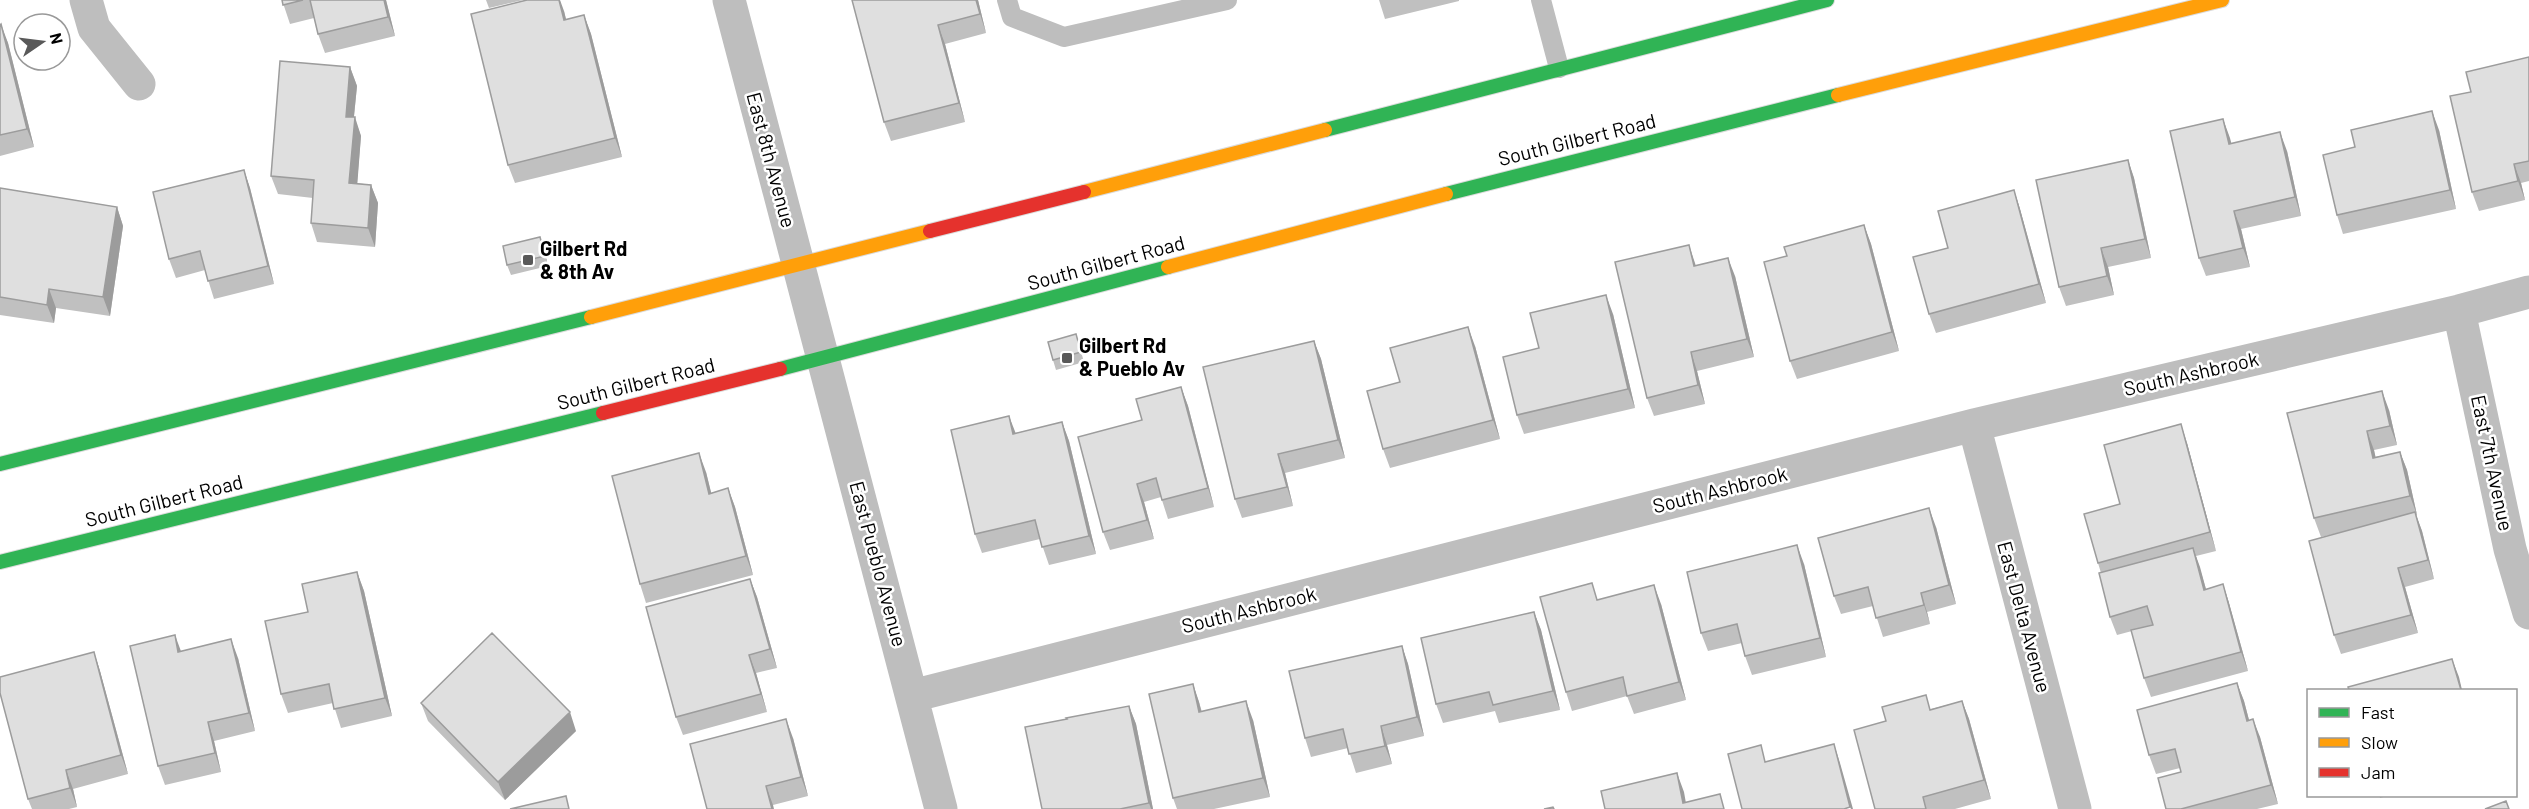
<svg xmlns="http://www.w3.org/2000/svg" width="2529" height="809" viewBox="0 0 2529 809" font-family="Barlow,sans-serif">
  <rect width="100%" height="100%" fill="#fff"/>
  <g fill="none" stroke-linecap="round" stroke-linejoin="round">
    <defs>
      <path id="fast" d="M1325,130L1827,0
        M1446,194L1838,95
        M780,369L1168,267
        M0,464L591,317
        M0,562L603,413"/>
      <path id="slow" d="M1838,95L2222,0
        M1084,192L1325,130
        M1168,267L1446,194
        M591,317L930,231"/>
      <path id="jam" d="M930,231L1084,192
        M603,413L780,369"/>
    </defs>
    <use href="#fast" stroke="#dbdbdb" stroke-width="16"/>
    <use href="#slow" stroke="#dbdbdb" stroke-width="16"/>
    <use href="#jam" stroke="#dbdbdb" stroke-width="16"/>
    <path stroke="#bebebe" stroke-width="20" d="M1007,0L1012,17L1064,37L1227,0
      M1541,0L1559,68"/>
    <path stroke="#bebebe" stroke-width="33" d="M86,0L94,28L139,84
      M729,0L941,809
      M2459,311L2510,549L2529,613
      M1974,425L2075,809
      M912,696L1974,425L2459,311L2529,292"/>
    <use href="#fast" stroke="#30b455" stroke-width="14"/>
    <use href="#slow" stroke="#ff9f0a" stroke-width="14"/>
    <use href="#jam" stroke="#e5322d" stroke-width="14"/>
  </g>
  <path fill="#c0c0c0" d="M282,0H386L395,36L325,53L318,34L314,18L290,24Z
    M486,0H523L489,8Z
    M852,0H978L986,33L945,44L965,122L891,141L884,122Z
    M1379,0H1459V1L1385,19Z
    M564,11L566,20L584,15L591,34L622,157L515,183L508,165Z
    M0,25L8,43L34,147L0,156Z
    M2529,57V181L2521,183L2525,200L2479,211L2472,192L2471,92Z
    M350,67L357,86L354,117L361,136L357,183L371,185L378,203L375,247L317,242L311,223L313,198L278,194L271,176Z
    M2223,119L2231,143L2287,151L2301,216L2241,229L2250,267L2206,276L2199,258Z
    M2439,130L2456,209L2343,234L2337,215L2355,147Z
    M2128,160L2134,178L2151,258L2108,267L2114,295L2066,306L2059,287Z
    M244,170L250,188L274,284L214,299L205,270L176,278L169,259Z
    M0,188L117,207L123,226L110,316L56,308L54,323L0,315Z
    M2014,190L2020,209L2046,303L1936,333L1929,314L1948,248Z
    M1864,225L1871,244L1899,351L1797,379L1790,361L1787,256Z
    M540,237L548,266L511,275L507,265Z
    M1696,266L1735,276L1754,357L1697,371L1705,404L1654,416L1647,398Z
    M1613,314L1635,408L1524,434L1517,415L1539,348Z
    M1076,334L1084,362L1056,370L1053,360Z
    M1314,341L1321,359L1345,458L1285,473L1293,506L1242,518L1235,499Z
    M1475,346L1500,439L1390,468L1383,449L1400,382Z
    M1181,387L1188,406L1214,507L1168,519L1161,497L1144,502L1154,539L1110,550L1103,532L1142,420Z
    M2389,410L2397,445L2374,450L2375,457L2400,452L2407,470L2417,515H2416L2422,531L2434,579L2405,587L2418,633L2341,654L2334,635L2342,532L2321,537L2314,518L2287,413Z
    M1062,422L1069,441L1096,554L1049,565L1040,539L982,553L975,534L1016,433Z
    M2187,443L2216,551L2196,556L2206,589L2223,584L2229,603L2248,671L2151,697L2144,678L2132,631L2117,635L2110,617L2101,573L2098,563L2120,504Z
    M706,472L711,493L728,488L735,507L753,575L646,603L640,584Z
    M1936,527L1956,604L1927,612L1930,624L1883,637L1873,606L1841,614L1834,596Z
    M1804,564L1826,657L1752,675L1745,656L1742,643L1708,651L1701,633Z
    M357,572L364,591L392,716L341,728L333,703L288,713L281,694L308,612Z
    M750,579L757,597L777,668L756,673L767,712L683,735L676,717Z
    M1598,600L1661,604L1686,700L1634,714L1627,696L1572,711L1566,692Z
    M1534,612L1541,630L1560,710L1499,723L1495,711L1443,723L1436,704Z
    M1402,646L1408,664L1424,736L1387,745L1392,764L1356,773L1348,748L1311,757L1305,738Z
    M181,651L238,658L255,731L214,741L221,772L165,785L158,766Z
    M94,652L100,671L128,774L73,789L77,807L69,809H32L28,799Z
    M2237,683L2244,701L2249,720L2260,737L2278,804L2257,809H2166L2181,772L2180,768L2156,774L2149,755Z
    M1193,684L1199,702L1202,712L1253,720L1270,797L1214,809H1177L1173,798Z
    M1962,701L1969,719L1991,799L1955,809H1875L1931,709Z
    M421,703L576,731L505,800L428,721Z
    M1129,706L1136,724L1153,809H1042L1067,719Z
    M793,738L808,796L773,805L707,809Z
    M2379,795H2390L2380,798Z"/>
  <path fill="#9c9c9c" d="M384,0H386L395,36L388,17Z
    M559,0H560L564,11L571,39L564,20Z
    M976,0H978L986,33L980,14Z
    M584,15L591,34L622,157L615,138Z
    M1,24L8,43L34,147L27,129Z
    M938,25L945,44L965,122L959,103Z
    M350,67L357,86L352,135L346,117Z
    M2432,111L2439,130L2456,209L2450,190Z
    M355,117L361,136L356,201L349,183Z
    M2223,119L2230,138L2236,162L2229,144Z
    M2280,132L2287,151L2301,216L2295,197Z
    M2128,160L2134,178L2151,258L2145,239Z
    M2514,164L2521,183L2525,200L2518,181Z
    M244,170L250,188L274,284L268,266Z
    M371,185L378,203L375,247L368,228Z
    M2014,190L2020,209L2046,303L2039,284Z
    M117,207L123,226L110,316L103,297Z
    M2234,211L2241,229L2250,267L2243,248Z
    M1864,225L1871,244L1899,351L1892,332Z
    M540,237L544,247L548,266L545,256Z
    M1689,245L1695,263L1701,285L1694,266Z
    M2101,248L2108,267L2114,295L2107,276Z
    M1728,258L1735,276L1754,357L1747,339Z
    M49,289L56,308L54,323L47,305Z
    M1606,295L1613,314L1635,408L1628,389Z
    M1468,327L1475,346L1500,439L1493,420Z
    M1314,341L1321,359L1345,458L1338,440Z
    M1691,352L1697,371L1705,404L1698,385Z
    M1181,387L1188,406L1214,507L1208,488Z
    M2382,391L2389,410L2397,445L2390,426Z
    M1009,416L1016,434H1013Z
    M1062,422L1069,441L1096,554L1089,536Z
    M2181,424L2187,443L2216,551L2210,532Z
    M2367,431L2374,450L2380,476L2373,458Z
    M2400,452L2407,470L2417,515L2410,496Z
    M699,453L706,472L716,512L709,494Z
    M1278,454L1285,473L1293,506L1287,487Z
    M1137,484L1144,502L1154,539L1147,520Z
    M728,488L735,507L753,575L746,556Z
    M1929,508L1936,527L1956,604L1949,585Z
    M2415,512L2422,531L2434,579L2428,560Z
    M1797,545L1804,564L1826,657L1820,638Z
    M2193,548L2200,567L2211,608L2204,590Z
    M2398,568L2405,587L2418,633L2411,615Z
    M357,572L364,591L392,716L385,698Z
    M750,579L757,597L777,668L770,649Z
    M2223,584L2229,603L2248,671L2241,652Z
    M1654,585L1661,604L1686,700L1679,682Z
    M1921,593L1927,612L1930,624L1924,605Z
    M1534,612L1541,630L1560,710L1553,691Z
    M175,635L182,654L178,652Z
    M231,639L238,658L255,731L249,713Z
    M1402,646L1408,664L1424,736L1417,717Z
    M94,652L100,671L128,774L121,755Z
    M749,655L756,673L767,712L761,694Z
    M2452,659L2459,677L2462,690H2461Z
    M2237,683L2244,701L2254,739L2247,721Z
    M1193,684L1199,702L1206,731L1199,712Z
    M1246,701L1253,720L1270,797L1263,778Z
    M1962,701L1969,719L1991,799L1984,780Z
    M1129,706L1136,724L1153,809H1151L1149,803Z
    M570,712L576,731L505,800L498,782Z
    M786,719L793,738L808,796L801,777Z
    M2253,719L2260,737L2278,804L2271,785Z
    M208,722L214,741L221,772L215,753Z
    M1381,726L1387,745L1392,764L1385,746Z
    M1834,744L1840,763L1853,809H1851L1850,807Z
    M66,770L73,789L77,807L70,788Z
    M1677,773L1684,792L1687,809L1683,803Z
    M766,786L773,805L774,809H772Z"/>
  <path fill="#dfdfdf" stroke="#9c9c9c" stroke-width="1.5" d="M282,0H303L283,5Z
    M310,0H384L388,17L318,34Z
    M527,0H559L564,20L584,15L615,138L508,165L471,14Z
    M852,0H976L980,14L938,25L959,103L884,122Z
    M1,24L27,129L0,135V25Z
    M2529,57V161L2514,164L2518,181L2472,192L2450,96L2471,92L2466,72Z
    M280,61L350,67L346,117H355L349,183L371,185L368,228L311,223L314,180L271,176Z
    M2432,111L2450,190L2337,215L2323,155L2355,147L2351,130Z
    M2223,119L2229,144L2280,132L2295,197L2234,211L2243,248L2199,258L2170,131Z
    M2128,160L2145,239L2101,248L2107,276L2059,287L2036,180Z
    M244,170L268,266L208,281L200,251L169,259L153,192Z
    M0,188L117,207L103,297L49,289L47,305L0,297Z
    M2014,190L2039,284L1929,314L1913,257L1948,248L1938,211Z
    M1864,225L1892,332L1790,361L1764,262L1787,256L1784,247Z
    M540,237L545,256L507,265L503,246Z
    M1689,245L1694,266L1728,258L1747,339L1691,352L1698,385L1647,398L1615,262Z
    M1606,295L1628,389L1517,415L1503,357L1539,348L1530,313Z
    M1468,327L1493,420L1383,449L1367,391L1400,382L1390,348Z
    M1076,334L1081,352L1053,360L1048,342Z
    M1314,341L1338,440L1278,454L1287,487L1235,499L1203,367Z
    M1181,387L1208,488L1162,500L1156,478L1137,484L1147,520L1103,532L1078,437L1142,420L1136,399Z
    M2382,391L2390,426L2367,431L2373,458L2400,452L2410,496L2314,518L2287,413Z
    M1009,416L1013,434L1062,422L1089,536L1042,547L1035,520L975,534L951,430Z
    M2181,424L2210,532L2098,563L2084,514L2120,504L2104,445Z
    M699,453L709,494L728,488L746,556L640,584L612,476Z
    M1929,508L1949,585L1921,593L1924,605L1876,618L1868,587L1834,596L1818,538Z
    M2415,512L2428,560L2398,568L2411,615L2334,635L2309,541Z
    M1797,545L1820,638L1745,656L1737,624L1701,633L1687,572Z
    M2193,548L2204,590L2223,584L2241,652L2144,678L2131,630L2153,625L2147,606L2110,617L2099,573Z
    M357,572L385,698L334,709L329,684L281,694L265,621L308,612L302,584Z
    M750,579L770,649L749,655L761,694L676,717L646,607Z
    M1592,583L1597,600L1654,585L1679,682L1627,696L1623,677L1566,692L1540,597Z
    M1534,612L1553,691L1493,705L1489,692L1436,704L1421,638Z
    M492,633L570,712L498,782L421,703Z
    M175,635L178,652L231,639L249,713L208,722L215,753L158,766L130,646Z
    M1402,646L1417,717L1381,726L1385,746L1349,754L1343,729L1305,738L1289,671Z
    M94,652L121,755L66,770L70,788L28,799L0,693V677Z
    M2452,659L2461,690H2349L2348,687Z
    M2237,683L2247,721L2253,719L2271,785L2181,809H2166L2158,778L2181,772L2175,749L2149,755L2137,710Z
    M1193,684L1199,712L1246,701L1263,778L1173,798L1149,694Z
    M1926,695L1930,710L1962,701L1984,780L1923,797L1926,809H1875L1854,730L1886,721L1882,707Z
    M1129,706L1149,803L1120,809H1042L1025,727L1067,719L1066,718Z
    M786,719L801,777L766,786L772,809H707L690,744Z
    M1834,744L1850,807L1844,809H1742L1728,754L1761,745L1765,762Z
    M1677,773L1683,803L1720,794L1724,809H1605L1601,791Z
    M566,796L569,809H510Z
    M2506,801L2509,809H2485Z
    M1553,807L1554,809H1544Z"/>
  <g fill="#595959" stroke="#fff" stroke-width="2">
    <rect x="522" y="254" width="12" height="12" rx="3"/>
    <rect x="1061" y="352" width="12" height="12" rx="3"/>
  </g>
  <g text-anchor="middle" stroke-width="5" stroke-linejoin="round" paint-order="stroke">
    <g font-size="20" fill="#000" stroke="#fff">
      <text transform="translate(1577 140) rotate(-14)" y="7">South Gilbert Road</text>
      <text transform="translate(771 160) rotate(75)" y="7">East 8th Avenue</text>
      <text transform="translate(1106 263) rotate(-15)" y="7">South Gilbert Road</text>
      <text transform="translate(2191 374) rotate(-13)" y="7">South Ashbrook</text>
      <text transform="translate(636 384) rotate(-14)" y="7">South Gilbert Road</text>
      <text transform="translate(2492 463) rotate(78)" y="7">East 7th Avenue</text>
      <text transform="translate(1720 490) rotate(-14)" y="7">South Ashbrook</text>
      <text transform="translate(164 501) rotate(-14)" y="7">South Gilbert Road</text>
      <text transform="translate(878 564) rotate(75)" y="7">East Pueblo Avenue</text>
      <text transform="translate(1249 610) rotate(-14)" y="7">South Ashbrook</text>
      <text transform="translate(2024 617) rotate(75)" y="7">East Delta Avenue</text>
    </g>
    <g font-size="20" font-weight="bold" fill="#000" stroke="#fff" text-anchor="start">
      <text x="540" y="256">Gilbert Rd<tspan x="540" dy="23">&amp; 8th Av</tspan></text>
      <text x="1079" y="353">Gilbert Rd<tspan x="1079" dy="23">&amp; Pueblo Av</tspan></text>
    </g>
  </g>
  <rect x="2307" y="689" width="210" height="108" fill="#ffffff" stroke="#999999" stroke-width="1.5"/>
  <rect x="2319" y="708" width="30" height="9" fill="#30b455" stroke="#999999" stroke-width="1.5"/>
  <text x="2361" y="719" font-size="18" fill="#000000">Fast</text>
  <rect x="2319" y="738" width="30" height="9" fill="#ff9f0a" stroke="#999999" stroke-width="1.5"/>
  <text x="2361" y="749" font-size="18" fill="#000000">Slow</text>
  <rect x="2319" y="768" width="30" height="9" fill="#e5322d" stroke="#999999" stroke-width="1.5"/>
  <text x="2361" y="779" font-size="18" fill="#000000">Jam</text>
  <g transform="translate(42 42) rotate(76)"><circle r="28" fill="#ffffff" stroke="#999999" stroke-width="1.5"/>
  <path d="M0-4.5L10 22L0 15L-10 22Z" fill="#595959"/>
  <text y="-9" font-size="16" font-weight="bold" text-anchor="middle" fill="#000000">N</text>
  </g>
</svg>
